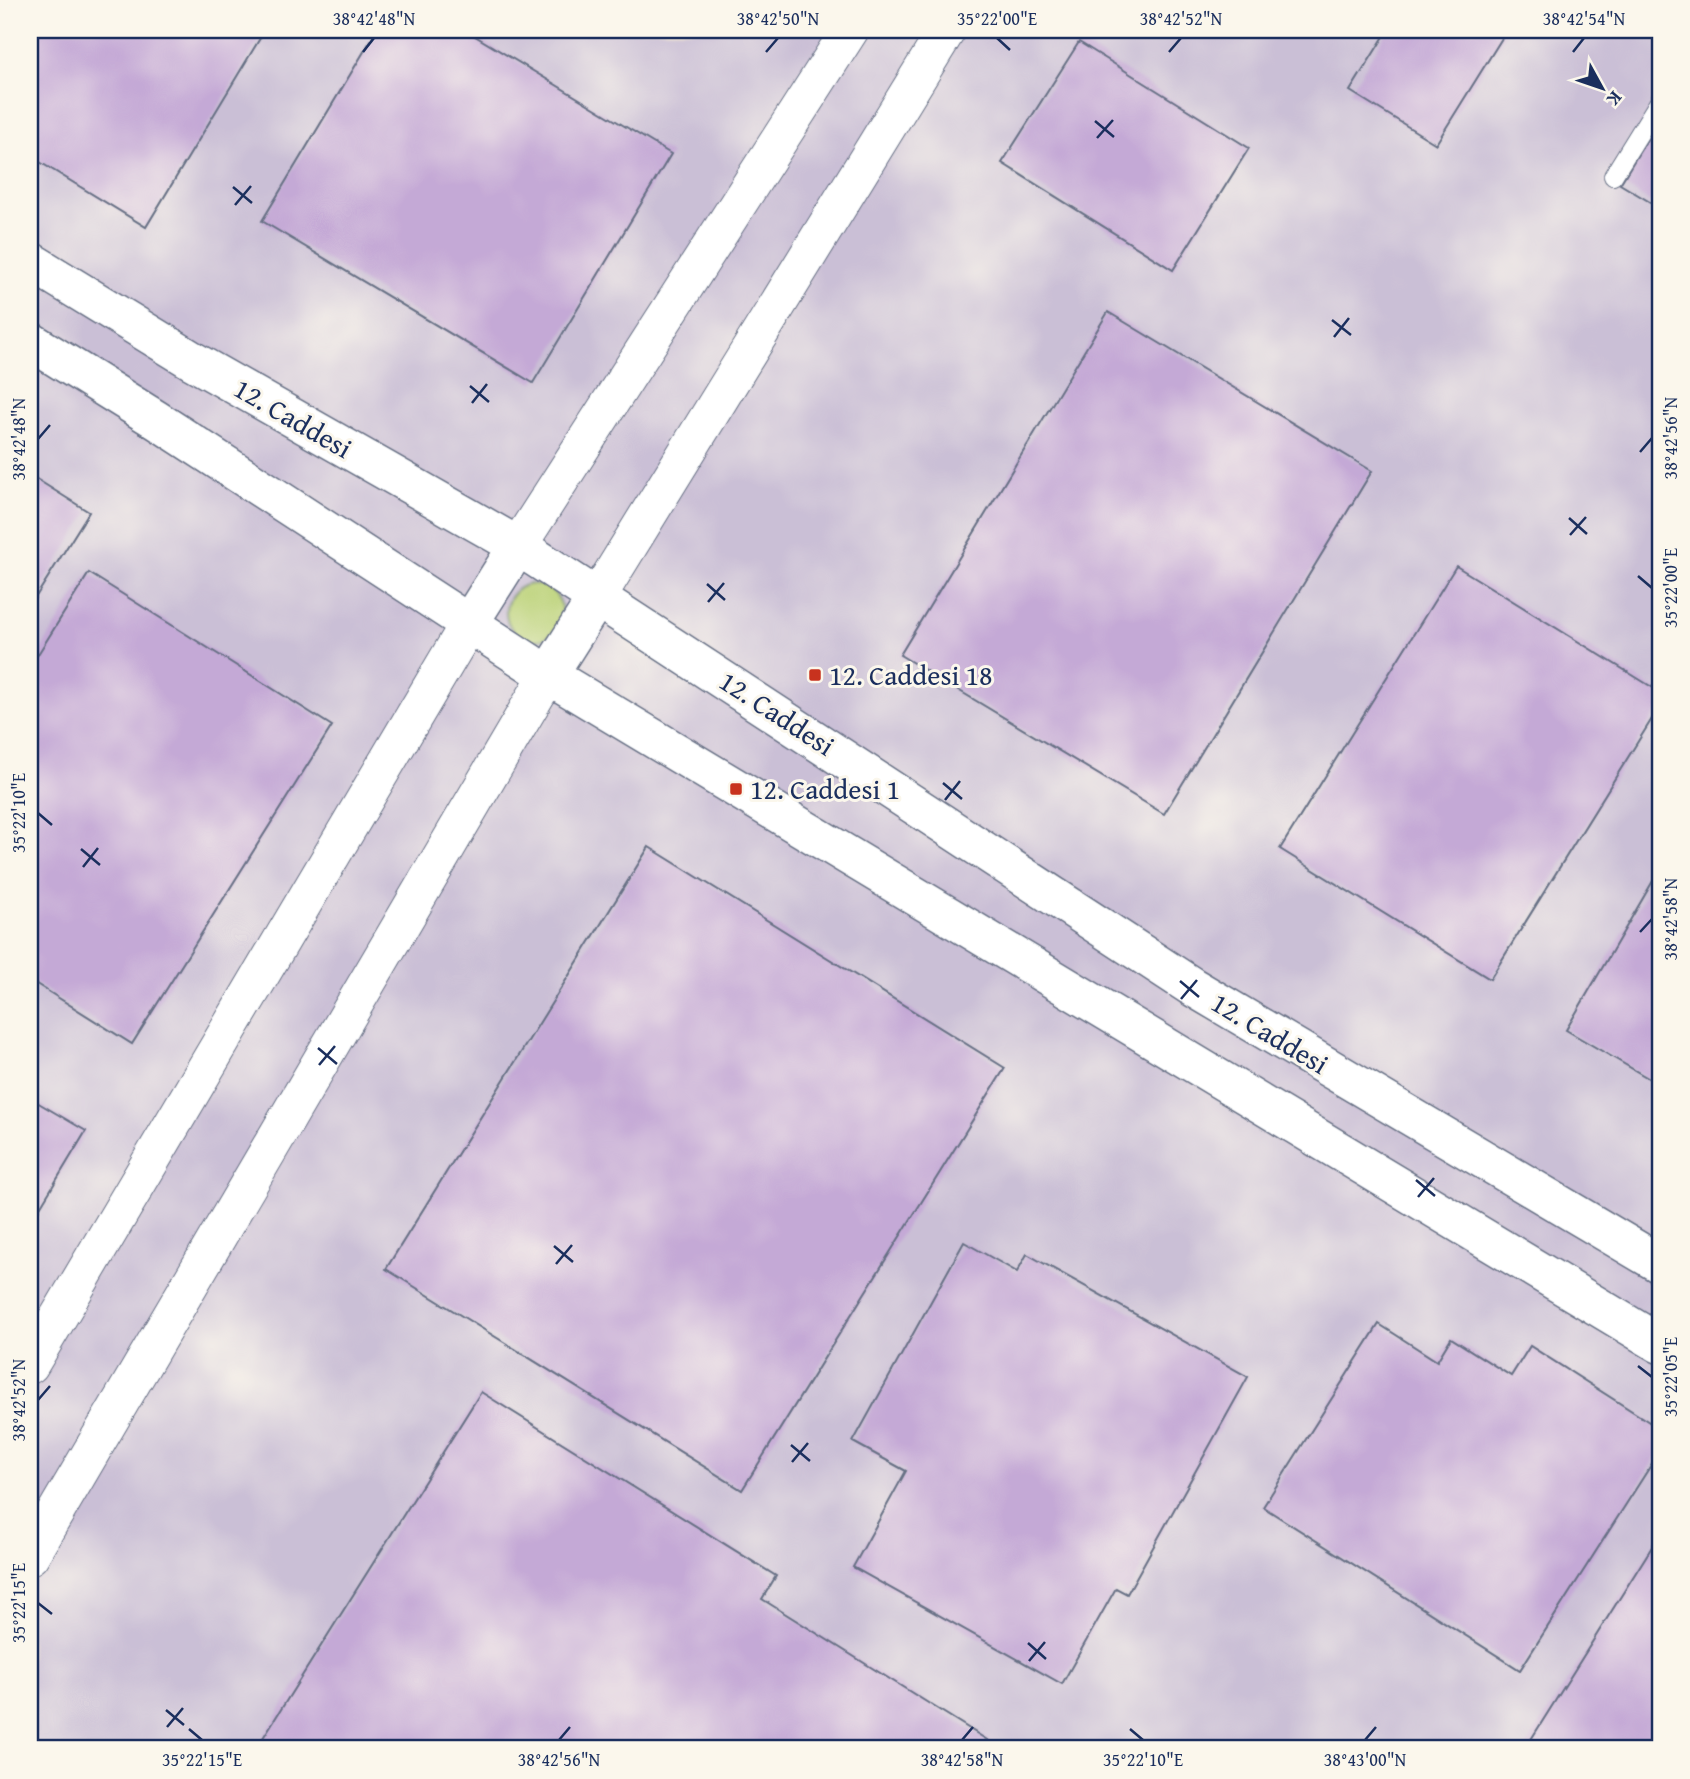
<svg xmlns="http://www.w3.org/2000/svg" width="1690" height="1779" viewBox="0 0 1690 1779" font-family="'Gentium Book Plus',serif">
  <rect width="100%" height="100%" fill="#fbf7ec"/>
  <filter id="ink" filterUnits="userSpaceOnUse"><feTurbulence type="fractalNoise" baseFrequency=".0143" numOctaves="2"/><feDisplacementMap in="SourceGraphic" scale="14" xChannelSelector="R" yChannelSelector="G"/><feConvolveMatrix kernelMatrix="1 2 1 2 8 2 1 2 1" color-interpolation-filters="sRGB"/></filter>
  <filter id="wash" filterUnits="userSpaceOnUse"><feTurbulence type="fractalNoise" baseFrequency=".00686" numOctaves="4" result="noise"/><feDisplacementMap in="SourceGraphic" scale="28" xChannelSelector="R" yChannelSelector="G"/><feGaussianBlur stdDeviation="1.57" result="paint"/><feColorMatrix in="noise" values="0 0 0 0 0 0 0 0 0 0 0 0 0 0 0 0 0 1.4 0 .05"/><feComposite in="paint" operator="in"/></filter>
  <g filter="url(#wash)">
    <rect width="100%" height="100%" fill="#f2e5cb"/>
    <path fill="#cabfd6" d="M30,30H1660V1749H30Z"/>
    <path fill="#bad176" stroke="#6a806a" stroke-width="2" d="M506 612a28 28 0 1 1 56 0a28 28 0 1 1-56 0Z"/>
    <g id="blocks">
      <path fill="#c4a9d6" d="M30,30H265L146,227L30,156Z
        M377,30H465L671,154L533,383L262,221Z
        M1388,30H1507L1436,144L1350,91Z
        M1079,42L1249,148L1173,270L1002,163Z
        M1660,118V208L1620,184Z
        M1108,312L1372,471L1164,814L900,655Z
        M30,475L89,512L30,606Z
        M1456,566L1660,692V706L1490,979L1280,849Z
        M89,573L332,726L132,1044L30,980V667Z
        M649,847L1005,1068L742,1490L386,1269Z
        M1660,869V1085L1566,1030Z
        M30,1098L86,1131L30,1224Z
        M964,1242L1017,1272L1027,1254L1248,1377L1127,1594L1116,1588L1062,1684L853,1567L906,1471L853,1442Z
        M1379,1324L1437,1361L1451,1338L1511,1376L1530,1346L1660,1429V1451L1520,1670L1263,1507Z
        M481,1392L776,1576L762,1599L992,1743L988,1749H256Z
        M1660,1534V1749H1525Z"/>
    </g>
  </g>
  <g filter="url(#ink)">
    <use href="#blocks" fill-opacity="0" stroke="#666f84" stroke-width="2"/>
    <g fill="none" stroke-linecap="round" stroke-linejoin="round">
      <defs>
        <path id="lane" d="M1613,176L1660,100"/>
        <path id="street" d="M518,546L850,30
          M598,596L947,30
          M30,1365L468,625
          M30,1556L548,675"/>
        <path id="secondary" d="M30,261L193,361L518,546L1191,986L1660,1264
          M30,341L155,419L548,675L1660,1344
          M468,625L518,546
          M548,675L598,596"/>
      </defs>
      <use href="#lane" stroke="#666f84" stroke-width="20"/>
      <use href="#street" stroke="#666f84" stroke-width="39"/>
      <use href="#secondary" stroke="#666f84" stroke-width="41"/>
      <use href="#lane" stroke="#fff" stroke-width="18"/>
      <use href="#street" stroke="#fff" stroke-width="37"/>
      <use href="#secondary" stroke="#fff" stroke-width="38"/>
    </g>
  </g>
  <path fill="none" stroke="#1b2f5e" stroke-width="2.5" d="M997,38L1010,50M363,52L374,38M766,52L778,38M1169,52L1181,38M1573,52L1584,38M1095,121L1114,137M1097,138L1113,120M233,187L252,203M235,205L251,186M1332,320L1351,335M1334,337L1349,318M470,386L489,402M472,403L487,384M38,439L50,425M1640,452L1652,438M1569,518L1587,534M1570,535L1586,517M1638,576L1652,588M707,584L725,600M708,602L724,583M943,783L962,799M945,800L960,781M38,813L52,825M81,849L100,865M83,867L98,848M1640,932L1652,919M1180,981L1199,997M1181,999L1197,980M318,1048L337,1064M319,1065L335,1046M1416,1180L1435,1196M1418,1197L1434,1178M554,1246L573,1262M556,1264L572,1245M1638,1366L1652,1377M38,1400L50,1386M791,1445L810,1461M792,1462L808,1443M38,1603L52,1614M1028,1643L1046,1659M1029,1661L1045,1642M166,1710L184,1725M167,1727L183,1708M189,1729L202,1740M1130,1729L1143,1740M559,1740L570,1727M962,1740L973,1727M1365,1740L1376,1727"/>
  <g fill="#c8321e" stroke="#fbf7ec" stroke-width="2.5">
    <rect x="808" y="668" width="14" height="14" rx="3.5"/>
    <rect x="729" y="782" width="14" height="14" rx="3.5"/>
  </g>
  <g text-anchor="middle" stroke-width="6" stroke-linejoin="round" paint-order="stroke">
    <g font-size="28" fill="#1b2f5e" stroke="#fbf7ec">
      <text transform="translate(293 418) rotate(30)" y="10">12. Caddesi</text>
      <text transform="translate(777 713) rotate(33)" y="10">12. Caddesi</text>
      <text transform="translate(1270 1033) rotate(31)" y="10">12. Caddesi</text>
    </g>
    <g font-size="28" fill="#1b2f5e" stroke="#fbf7ec" text-anchor="start">
      <text x="829" y="685">12. Caddesi 18</text>
      <text x="750" y="799">12. Caddesi 1</text>
    </g>
  </g>
  <rect width="1690" height="1779" fill="none" stroke="#fbf7ec" stroke-width="77"/>
  <g transform="translate(1602 88) rotate(130)" stroke="#fbf7ec" stroke-width="5" paint-order="stroke">
  <path d="M0-5L12 26L0 18L-12 26Z" fill="#1b2f5e"/>
  <text y="-10" font-size="19" font-weight="bold" text-anchor="middle" fill="#1b2f5e">K</text>
  </g>
  <rect x="38" y="38" width="1614" height="1702" fill="none" stroke="#1b2f5e" stroke-width="2.5"/>
  <g font-size="18" text-anchor="middle" fill="#1b2f5e">
    <text x="374" y="25">38°42'48"N</text>
    <text x="778" y="25">38°42'50"N</text>
    <text x="997" y="25">35°22'00"E</text>
    <text x="1181" y="25">38°42'52"N</text>
    <text x="1584" y="25">38°42'54"N</text>
    <text transform="translate(1671 438) rotate(-90)" y="6">38°42'56"N</text>
    <text transform="translate(19 439) rotate(-90)" y="6">38°42'48"N</text>
    <text transform="translate(1671 588) rotate(-90)" y="6">35°22'00"E</text>
    <text transform="translate(19 813) rotate(-90)" y="6">35°22'10"E</text>
    <text transform="translate(1671 919) rotate(-90)" y="6">38°42'58"N</text>
    <text transform="translate(1671 1377) rotate(-90)" y="6">35°22'05"E</text>
    <text transform="translate(19 1400) rotate(-90)" y="6">38°42'52"N</text>
    <text transform="translate(19 1603) rotate(-90)" y="6">35°22'15"E</text>
    <text x="202" y="1766">35°22'15"E</text>
    <text x="559" y="1766">38°42'56"N</text>
    <text x="962" y="1766">38°42'58"N</text>
    <text x="1143" y="1766">35°22'10"E</text>
    <text x="1365" y="1766">38°43'00"N</text>
  </g>
</svg>
